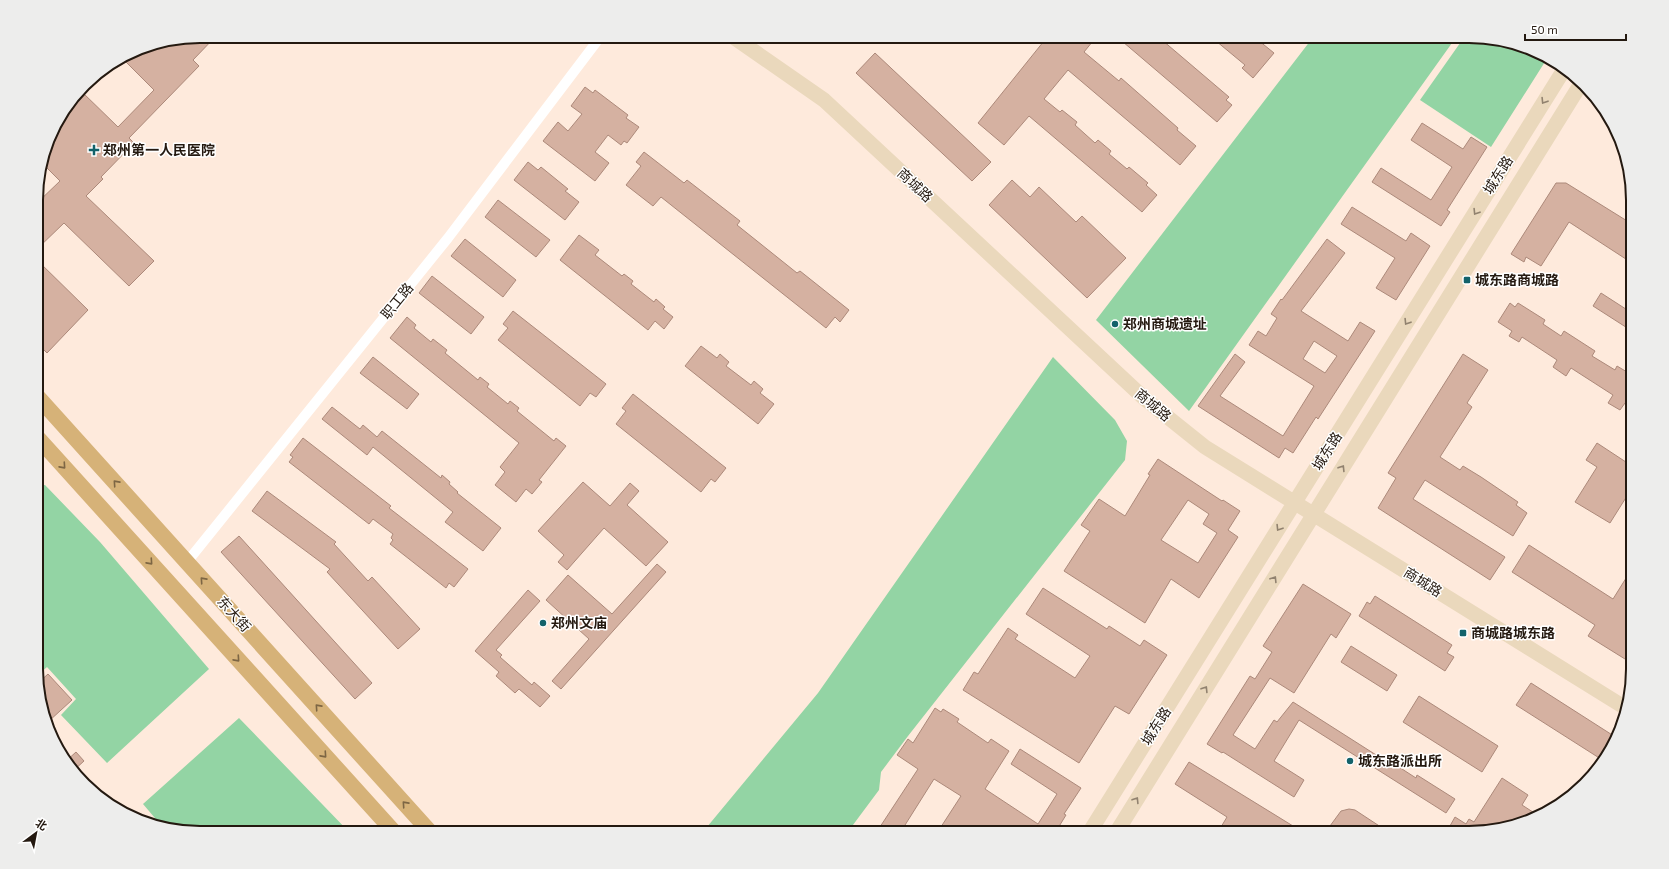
<svg xmlns="http://www.w3.org/2000/svg" width="1669" height="869" viewBox="0 0 1669 869" font-family="'Exo 2','Noto Sans SC',sans-serif">
  <rect width="100%" height="100%" fill="#feeadc"/>
  <path fill="#93d4a4" d="M1314,36H1457L1189,411L1096,320Z
    M1465,36L1542,53L1548,57L1491,147L1420,100Z
    M1053,357L1115,420L1127,441L1125,460L908,736L881,772L879,790L847,833H702L818,693Z
    M45,485L100,542L209,669L107,763L61,715L76,699L47,667L37,676V486Z
    M239,718L350,833H200L160,824L143,804Z"/>
  <path fill="#d5b1a1" stroke="#ac897a" fill-rule="evenodd" d="M200,36H216L193,60L199,66L129,138L134,143L101,177L103,179L86,196L154,261L129,286L64,223L36,250V204L60,181L43,164L53,127L81,91L118,127L154,90L122,58L137,48Z
    M1048,36H1097L1084,52L1119,81L1121,78L1178,128L1177,130L1196,146L1180,165L1068,70L1044,99L1060,112L1062,110L1077,122L1075,125L1095,143L1098,140L1111,151L1109,154L1127,169L1129,167L1148,183L1146,185L1157,195L1142,212L1029,116L1004,145L978,123Z
    M1116,36H1150L1159,43L1162,40L1229,97L1226,100L1232,105L1217,122Z
    M1210,36H1253L1274,53L1253,78L1242,68L1245,65Z
    M875,53L991,162L972,181L856,73Z
    M585,87L593,93L595,90L628,115L626,118L639,127L627,143L624,141L621,145L608,135L595,152L609,163L595,181L543,141L558,122L568,131L582,114L571,106Z
    M1422,123L1463,149L1471,137L1487,147L1447,210L1450,212L1441,226L1372,182L1381,168L1431,200L1452,167L1411,140Z
    M644,152L684,183L687,180L740,221L737,225L797,273L800,271L849,310L840,322L835,317L826,328L661,197L653,206L626,185L641,166L636,162Z
    M528,162L538,170L541,167L568,189L565,191L579,202L565,220L514,180Z
    M1012,180L1030,197L1039,187L1076,222L1082,216L1126,258L1087,298L989,205Z
    M1556,183H1566L1632,224V263L1569,222L1541,266L1526,257L1524,262L1511,254Z
    M498,200L550,240L536,257L485,217Z
    M1352,207L1406,241L1411,233L1430,246L1396,300L1376,288L1395,258L1341,224Z
    M579,235L599,250L595,255L622,276L624,274L633,281L631,284L654,302L656,299L665,307L663,309L673,317L664,329L655,321L648,330L560,260Z
    M465,239L516,280L503,297L451,256Z
    M1327,239L1345,253L1301,311L1348,341L1360,322L1375,331L1318,419L1316,417L1293,453L1285,448L1279,458L1198,406L1235,354L1245,362L1220,396L1283,436L1314,386L1249,345L1258,331L1266,336L1277,318L1271,314L1281,299L1282,300ZM1314,341L1337,356L1325,373L1303,359Z
    M37,260L88,310L47,353L37,343Z
    M432,276L484,317L471,334L419,293Z
    M1601,293L1632,313V331L1593,306Z
    M1510,303L1515,307L1518,303L1545,320L1543,324L1561,336L1564,331L1595,351L1592,356L1615,370L1617,366L1632,375V407L1625,403L1620,410L1608,403L1613,395L1571,368L1566,376L1553,367L1557,360L1522,337L1519,342L1509,336L1512,331L1498,322Z
    M513,311L606,384L596,397L590,393L580,406L498,340L508,328L503,324Z
    M407,317L416,325L414,328L431,342L433,339L447,350L445,353L478,380L480,377L489,384L487,387L508,404L510,401L519,408L517,411L554,441L556,438L566,446L539,480L542,482L532,494L526,489L516,502L495,485L505,472L500,467L519,443L390,338Z
    M701,346L717,358L720,354L729,362L726,366L751,385L754,381L763,389L760,393L774,404L758,424L685,366Z
    M1463,354L1488,370L1467,403L1472,407L1440,457L1460,470L1463,466L1481,477L1518,502L1516,505L1527,513L1513,536L1425,480L1413,499L1505,557L1490,580L1378,508L1396,478L1388,473Z
    M373,357L419,394L407,409L360,373Z
    M633,394L726,468L715,482L711,479L701,492L616,424L626,411L622,408Z
    M332,407L360,429L363,425L377,437L382,431L441,478L442,475L450,482L449,484L458,492L457,493L501,528L483,551L445,522L453,512L373,447L367,455L322,419Z
    M303,438L391,506L389,508L468,569L454,587L449,583L446,588L390,544L393,540L391,538L393,534L373,519L369,524L289,462L293,457L290,455Z
    M1597,443L1632,466V488L1610,523L1575,502L1597,467L1586,460Z
    M1158,459L1222,501L1223,500L1240,511L1228,530L1238,537L1199,598L1171,579L1145,623L1064,571L1090,531L1081,525L1099,499L1125,516L1150,475L1148,474ZM1188,500L1209,514L1203,524L1217,533L1198,563L1161,540Z
    M583,482L610,506L630,483L639,491L627,505L668,542L646,566L604,528L567,570L558,562L564,555L538,531Z
    M267,491L336,542L334,544L368,581L372,577L420,629L398,649L327,572L330,569L252,511Z
    M239,536L372,683L355,699L221,552Z
    M1529,545L1613,599L1633,567V664L1588,636L1595,625L1512,572Z
    M657,564L666,572L561,689L552,681L589,639L546,600L568,575L612,614Z
    M1303,584L1351,614L1336,638L1331,634L1294,693L1270,678L1233,735L1255,749L1274,720L1277,722L1293,702L1384,760L1385,758L1416,778L1417,775L1455,799L1446,813L1299,720L1274,761L1304,780L1294,797L1223,752L1222,753L1207,744L1250,676L1255,679L1272,652L1263,646Z
    M1043,588L1107,629L1109,626L1140,646L1144,640L1167,655L1129,714L1115,706L1079,763L963,690L974,672L978,674L1008,628L1018,635L1015,639L1075,678L1090,656L1026,614Z
    M528,590L540,601L496,650L502,655L500,657L532,685L534,682L550,696L540,707L519,689L515,693L496,676L499,672L475,651Z
    M1375,596L1452,645L1447,653L1454,657L1445,671L1359,616L1367,602L1370,604Z
    M1351,646L1397,675L1387,691L1341,662Z
    M48,674L72,700L49,721L42,703L46,701L37,691V684Z
    M1531,683L1617,738L1604,761L1516,705Z
    M1419,696L1498,746L1482,772L1403,722Z
    M935,708L941,712L943,709L959,719L957,722L988,743L991,739L1009,751L985,789L1038,824L1057,794L1011,764L1020,749L1081,788L1064,814L1066,815L1055,833H937L961,796L934,779L900,833H876L918,769L897,755L908,739L913,743Z
    M76,752L84,761L73,771L65,762Z
    M1189,762L1293,826L1289,833H1231L1221,827L1227,817L1175,784Z
    M1502,778L1528,795L1522,805L1539,816L1522,824L1480,833H1446L1455,817L1466,824L1469,819L1474,822Z
    M1349,809L1355,810L1390,833H1342L1330,826L1341,811Z"/>
  <g fill="none" stroke-linecap="round" stroke-linejoin="round">
    <path stroke="#fff" stroke-width="10" d="M187,562L448,238L601,36"/>
    <path stroke="#ead8bc" stroke-width="15" d="M732,36L824,100L1145,399L1205,447L1624,707
      M1089,833L1565,68
      M1116,833L1582,82"/>
    <path stroke="#d6b278" stroke-width="16" d="M37,396L431,833
      M37,437L395,833"/>
  </g>
  <defs><path id="oneway-chevron" d="M-2-3.5L2.5 0L-2 3.5" fill="none" stroke-width="1.6" stroke-linecap="round" stroke-linejoin="round"/></defs>
  <g stroke="#91826f">
    <use href="#oneway-chevron" transform="translate(1544 101) rotate(122)"/>
    <use href="#oneway-chevron" transform="translate(1476 212) rotate(122)"/>
    <use href="#oneway-chevron" transform="translate(1407 322) rotate(122)"/>
    <use href="#oneway-chevron" transform="translate(1342 468) rotate(-58)"/>
    <use href="#oneway-chevron" transform="translate(1279 528) rotate(122)"/>
    <use href="#oneway-chevron" transform="translate(1274 579) rotate(-58)"/>
    <use href="#oneway-chevron" transform="translate(1205 689) rotate(-58)"/>
    <use href="#oneway-chevron" transform="translate(1136 800) rotate(-58)"/>
  </g>
  <g stroke="#7d6644">
    <use href="#oneway-chevron" transform="translate(63 466) rotate(48)"/>
    <use href="#oneway-chevron" transform="translate(116 483) rotate(-132)"/>
    <use href="#oneway-chevron" transform="translate(150 562) rotate(48)"/>
    <use href="#oneway-chevron" transform="translate(203 580) rotate(-132)"/>
    <use href="#oneway-chevron" transform="translate(237 659) rotate(48)"/>
    <use href="#oneway-chevron" transform="translate(318 707) rotate(-132)"/>
    <use href="#oneway-chevron" transform="translate(324 755) rotate(48)"/>
    <use href="#oneway-chevron" transform="translate(405 804) rotate(-132)"/>
  </g>
  <g fill="#13626a" stroke="#fff" stroke-width="1.5">
    <path d="M92 144h4v4h4v4h-4v4h-4v-4h-4v-4h4z"/>
    <rect x="1463" y="276" width="8" height="8" rx="2"/>
    <circle cx="1115" cy="324" r="4"/>
    <circle cx="543" cy="623" r="4"/>
    <rect x="1459" y="629" width="8" height="8" rx="2"/>
    <circle cx="1350" cy="761" r="4"/>
  </g>
  <g text-anchor="middle" stroke-width="3" stroke-linejoin="round" paint-order="stroke">
    <g font-size="14" font-weight="bold" fill="#241910" stroke="#fff" text-anchor="start">
      <text x="103" y="155">郑州第一人民医院</text>
      <text x="1475" y="285">城东路商城路</text>
      <text x="1123" y="329">郑州商城遗址</text>
      <text x="551" y="628">郑州文庙</text>
      <text x="1471" y="638">商城路城东路</text>
      <text x="1358" y="766">城东路派出所</text>
    </g>
    <g font-size="14" fill="#241910" stroke="#fff">
      <text transform="translate(1498 175) rotate(-58)" y="5">城东路</text>
      <text transform="translate(915 185) rotate(43)" y="5">商城路</text>
      <text transform="translate(397 301) rotate(-51)" y="5">职工路</text>
      <text transform="translate(1153 405) rotate(40)" y="5">商城路</text>
      <text transform="translate(1327 451) rotate(-58)" y="5">城东路</text>
      <text transform="translate(1423 582) rotate(32)" y="5">商城路</text>
      <text transform="translate(234 614) rotate(48)" y="5">东大街</text>
      <text transform="translate(1156 726) rotate(-58)" y="5">城东路</text>
    </g>
  </g>
  <path d="M0 0H1669V869H0ZM200 43H1469A157 157 0 0 1 1626 200V669A157 157 0 0 1 1469 826H200A157 157 0 0 1 43 669V200A157 157 0 0 1 200 43Z" fill="#ededec" fill-rule="evenodd"/>
  <path fill="none" stroke="#241910" stroke-width="2" d="M200 43H1469A157 157 0 0 1 1626 200V669A157 157 0 0 1 1469 826H200A157 157 0 0 1 43 669V200A157 157 0 0 1 200 43Z"/>
  <g transform="translate(36 833) rotate(32)" stroke="#ffffff" stroke-width="3" paint-order="stroke">
  <path d="M0-3L7 15L0 10L-7 15Z" fill="#241910"/>
  <text y="-6" font-size="11" font-weight="bold" text-anchor="middle" fill="#241910">北</text>
  </g>
  <path d="M1525 34v6h101v-6" fill="none" stroke="#241910" stroke-width="2"/>
  <text x="1531" y="34" font-size="12" fill="#241910" stroke="#ffffff" stroke-width="3" paint-order="stroke">50 m</text>
</svg>
